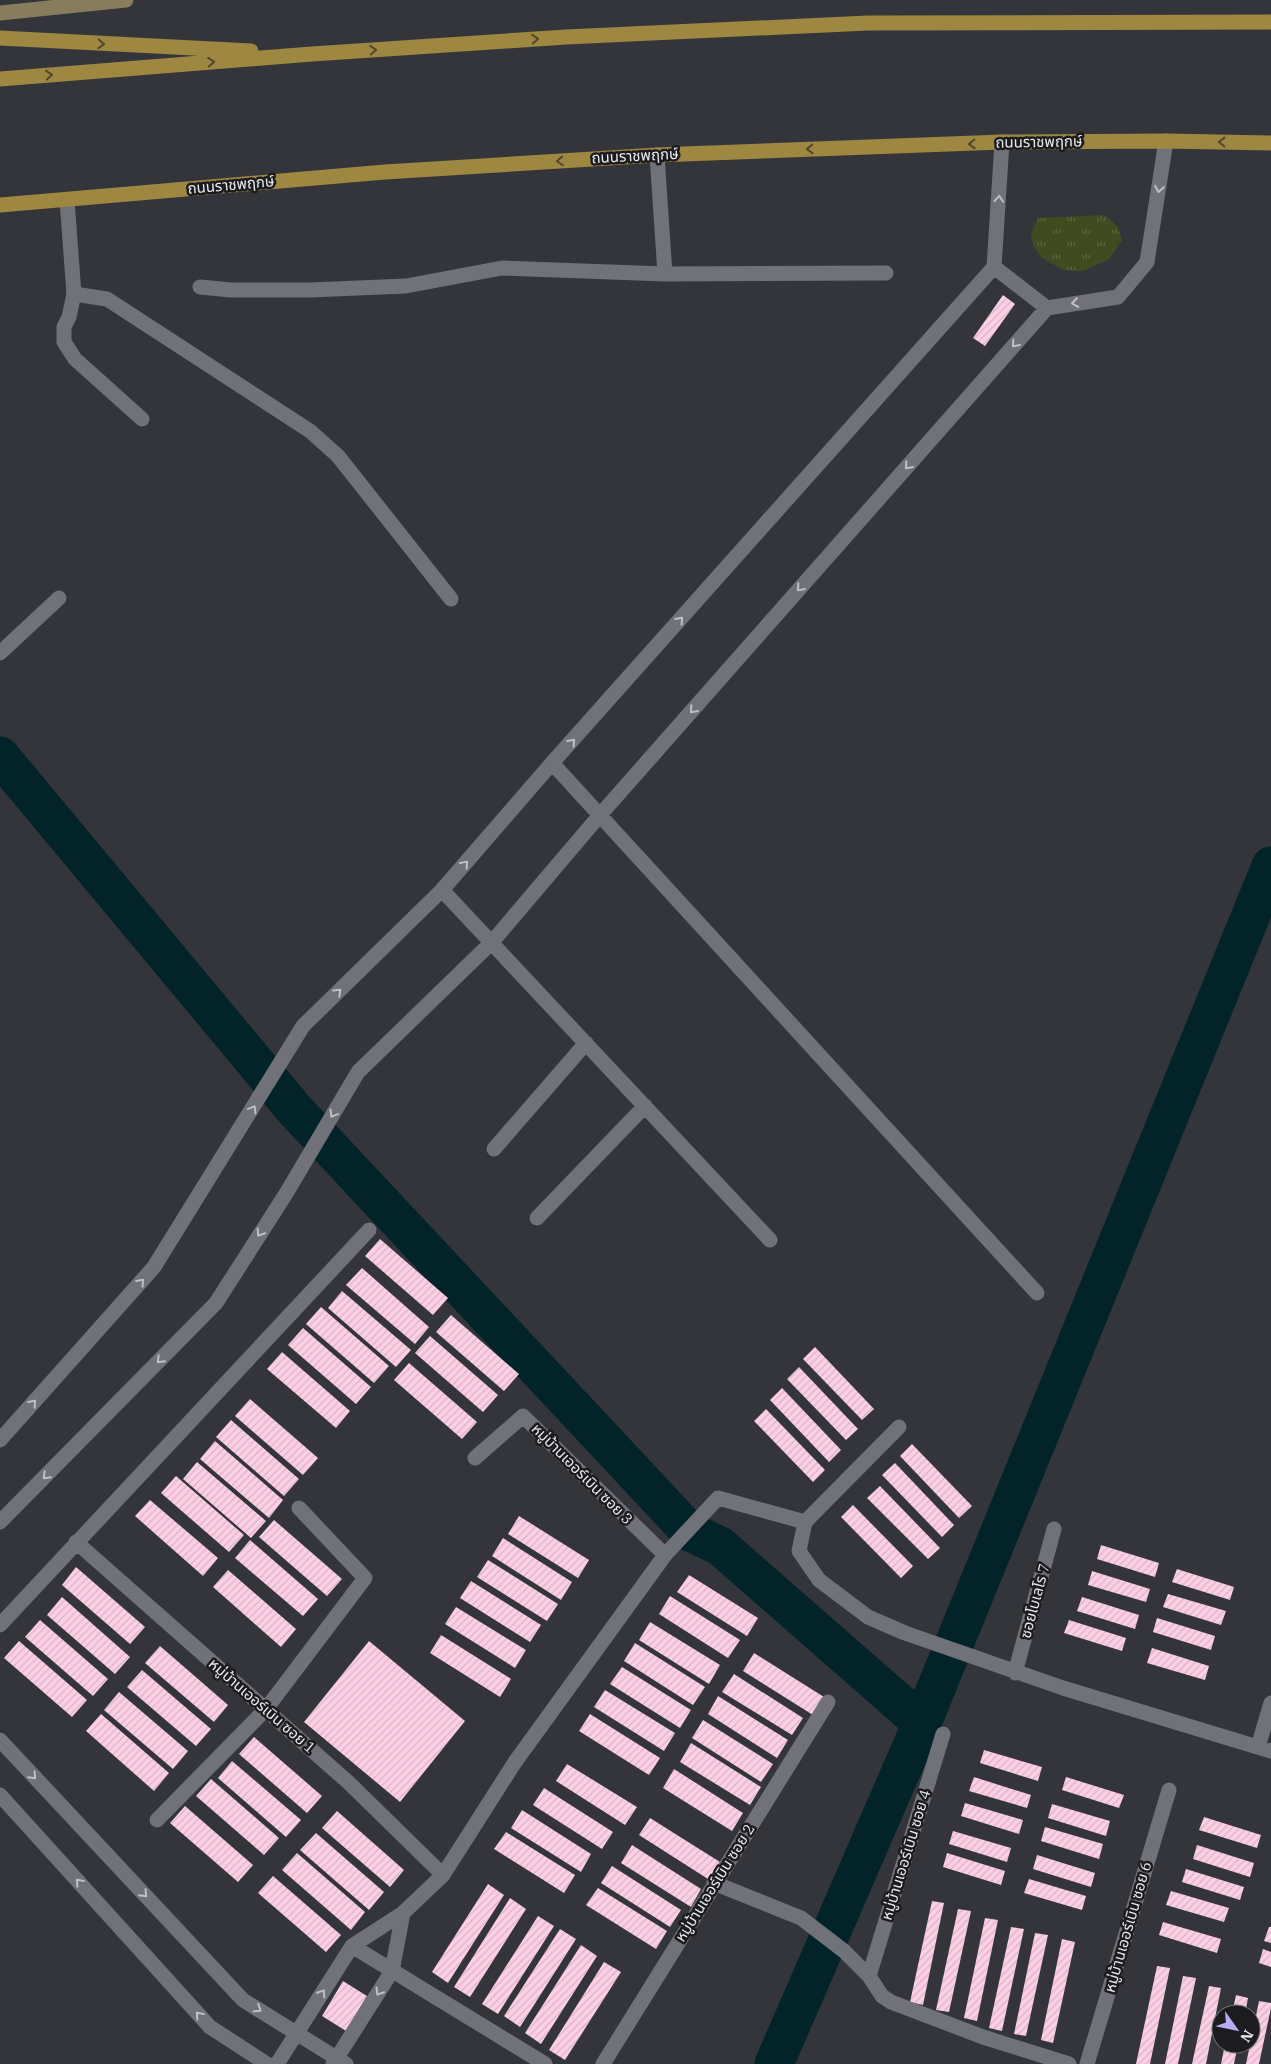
<svg xmlns="http://www.w3.org/2000/svg" width="1271" height="2064" viewBox="0 0 1271 2064" font-family="'IBM Plex Serif','Noto Sans Thai',serif">
  <defs>
    <pattern id="grass-tufts" width="24" height="20" patternUnits="userSpaceOnUse" patternTransform="scale(1.25)"><rect width="24" height="20" fill="#404c1f"/><path d="M3 7l-1-3M5 7V3M7 7l1-3M15 17l-1-3M17 17v-4M19 17l1-3" fill="none" stroke="#5c6640"/></pattern>
    <pattern id="building-hatch" width="6" height="6" patternUnits="userSpaceOnUse" patternTransform="scale(1.25)"><rect width="6" height="6" fill="#fccfe5"/><path d="M-1 1l2-2M0 6l6-6M5 7l2-2" fill="none" stroke="#d8b4c5"/></pattern>
  </defs>
  <rect width="100%" height="100%" fill="#33353b"/>
  <path fill="url(#grass-tufts)" d="M1105,215L1118,227L1122,240L1109,259L1083,271L1064,270L1042,258L1033,245L1031,234L1038,218Z"/>
  <g fill="none" stroke-linecap="round" stroke-linejoin="round">
    <path stroke="#022428" stroke-width="39" d="M0,756L294,1109L690,1532L720,1546L922,1723
      M774,2064L922,1723L1271,866"/>
  </g>
  <path fill="url(#building-hatch)" d="M1003,295L1015,304L985,346L973,338Z
    M380,1239L448,1298L433,1315L365,1256Z
    M362,1268L429,1327L415,1344L346,1285Z
    M342,1291L411,1350L396,1367L328,1308Z
    M321,1307L389,1366L374,1383L306,1324Z
    M451,1315L519,1374L504,1391L436,1332Z
    M303,1328L371,1387L356,1404L288,1345Z
    M430,1336L498,1395L483,1412L415,1353Z
    M815,1347L874,1409L862,1420L803,1359Z
    M282,1352L350,1411L336,1428L267,1369Z
    M409,1363L477,1422L462,1439L394,1380Z
    M799,1367L858,1429L846,1440L787,1379Z
    M782,1388L841,1450L829,1462L770,1400Z
    M250,1399L318,1458L303,1475L235,1416Z
    M766,1409L825,1470L813,1482L754,1421Z
    M231,1420L299,1479L284,1496L216,1437Z
    M215,1441L283,1500L269,1518L200,1459Z
    M912,1444L972,1506L959,1518L900,1456Z
    M197,1462L266,1521L251,1538L183,1479Z
    M895,1463L954,1525L942,1537L882,1475Z
    M176,1476L244,1535L229,1552L161,1493Z
    M880,1486L940,1548L928,1559L867,1498Z
    M150,1500L218,1558L203,1576L135,1516Z
    M853,1505L913,1566L901,1578L841,1517Z
    M519,1516L589,1560L578,1578L508,1534Z
    M274,1520L342,1579L327,1596L259,1537Z
    M503,1538L572,1582L561,1600L492,1556Z
    M250,1540L318,1599L303,1616L235,1558Z
    M1101,1545L1159,1563L1155,1577L1097,1559Z
    M488,1560L558,1604L547,1621L477,1577Z
    M76,1567L145,1627L130,1644L62,1585Z
    M1177,1569L1234,1587L1230,1600L1172,1582Z
    M228,1570L296,1629L281,1647L213,1587Z
    M1092,1571L1150,1589L1146,1602L1088,1585Z
    M689,1575L758,1618L747,1636L677,1592Z
    M471,1581L541,1625L530,1642L460,1598Z
    M1168,1594L1226,1611L1221,1625L1163,1607Z
    M670,1596L740,1640L728,1658L659,1614Z
    M62,1597L130,1657L115,1674L47,1615Z
    M1082,1597L1139,1615L1135,1629L1077,1611Z
    M456,1607L526,1650L515,1668L445,1624Z
    M1157,1618L1215,1636L1211,1650L1153,1632Z
    M40,1620L108,1679L93,1696L25,1637Z
    M1069,1620L1126,1638L1122,1651L1064,1633Z
    M650,1622L720,1665L709,1684L639,1640Z
    M441,1635L511,1679L500,1697L430,1653Z
    M19,1641L87,1700L72,1717L4,1658Z
    M369,1641L465,1721L400,1802L304,1722Z
    M635,1643L705,1687L693,1705L624,1661Z
    M160,1646L228,1705L214,1722L145,1663Z
    M1152,1648L1209,1666L1205,1680L1147,1663Z
    M754,1653L824,1697L813,1715L743,1671Z
    M622,1667L691,1710L680,1728L610,1684Z
    M142,1670L211,1729L196,1746L127,1687Z
    M734,1674L803,1718L792,1735L722,1692Z
    M605,1690L675,1733L664,1751L594,1707Z
    M119,1692L188,1751L173,1769L104,1710Z
    M718,1696L788,1740L777,1758L708,1714Z
    M101,1714L169,1773L154,1791L86,1731Z
    M590,1714L660,1758L649,1775L579,1731Z
    M703,1720L773,1764L761,1782L692,1738Z
    M254,1737L322,1796L307,1813L239,1754Z
    M691,1743L761,1787L750,1805L680,1762Z
    M984,1750L1042,1767L1038,1781L980,1763Z
    M232,1761L301,1820L286,1837L218,1778Z
    M567,1764L637,1807L625,1825L556,1781Z
    M674,1769L743,1813L732,1831L663,1788Z
    M974,1777L1031,1795L1027,1808L969,1791Z
    M1066,1777L1124,1795L1119,1808L1062,1790Z
    M211,1779L279,1838L264,1855L196,1796Z
    M544,1788L613,1832L602,1849L533,1805Z
    M965,1803L1023,1820L1019,1834L961,1816Z
    M1052,1804L1110,1821L1106,1836L1048,1818Z
    M185,1806L253,1865L238,1882L170,1823Z
    M522,1810L591,1854L581,1872L511,1828Z
    M337,1811L404,1870L390,1887L322,1828Z
    M1204,1817L1261,1835L1257,1848L1199,1830Z
    M650,1818L720,1862L708,1879L639,1835Z
    M1045,1827L1103,1844L1099,1859L1041,1841Z
    M953,1831L1011,1848L1007,1862L949,1844Z
    M506,1832L575,1875L564,1893L494,1849Z
    M316,1833L384,1892L369,1910L300,1850Z
    M632,1845L701,1889L691,1907L621,1863Z
    M1197,1845L1254,1863L1250,1877L1193,1859Z
    M297,1853L365,1912L351,1930L282,1870Z
    M947,1853L1005,1871L1001,1885L943,1867Z
    M1037,1855L1095,1873L1091,1887L1033,1869Z
    M612,1866L681,1910L670,1927L601,1883Z
    M1186,1869L1244,1887L1240,1900L1182,1882Z
    M273,1876L341,1935L326,1952L258,1893Z
    M1029,1879L1086,1896L1082,1910L1024,1893Z
    M488,1884L504,1895L448,1983L432,1972Z
    M598,1888L667,1931L656,1949L586,1905Z
    M1171,1891L1229,1908L1224,1922L1166,1905Z
    M510,1898L526,1909L470,1997L454,1987Z
    M932,1901L944,1903L923,2005L910,2002Z
    M958,1909L971,1911L949,2012L936,2010Z
    M538,1916L554,1926L498,2014L482,2004Z
    M985,1918L998,1920L977,2021L964,2018Z
    M1163,1922L1221,1939L1217,1953L1159,1935Z
    M1011,1927L1024,1929L1002,2031L989,2028Z
    M1269,1927H1271V1943L1264,1941Z
    M560,1929L576,1939L520,2027L504,2016Z
    M1035,1933L1048,1935L1026,2036L1014,2034Z
    M1062,1939L1075,1942L1053,2043L1041,2040Z
    M581,1945L597,1956L541,2044L525,2033Z
    M1263,1949L1271,1952V1967L1259,1963Z
    M604,1962L621,1972L565,2060L549,2050Z
    M1157,1966L1170,1968L1150,2064H1136Z
    M1183,1976L1196,1978L1178,2064H1165Z
    M343,1981L367,1996L346,2031L322,2016Z
    M1209,1986L1221,1988L1206,2064H1192Z
    M1236,1995L1248,1998L1245,2014H1232Z
    M1259,2001L1271,2003V2008L1259,2064H1246Z
    M1225,2044H1238L1234,2064H1221Z"/>
  <g fill="none" stroke-linecap="round" stroke-linejoin="round">
    <path stroke="#707179" stroke-width="15" d="M657,155L665,274
      M200,287L231,290H310L406,286L502,268L665,274L886,273
      M74,294L107,299L310,431L338,456L451,599"/>
    <path stroke="#707179" stroke-width="15" d="M1002,142L994,267L1047,308L1118,297L1147,262L1166,141
      M67,200L74,294L69,317L64,327V342L75,359L142,419
      M0,653L59,598
      M552,763L1037,1293
      M442,890L770,1240
      M494,1149L586,1043
      M537,1218L645,1106
      M0,1440L154,1267L303,1026L442,890L552,763L994,267
      M475,1458L523,1416L665,1555
      M0,1522L216,1303L287,1192L358,1072L492,942L600,815L1047,308
      M805,1522L899,1427
      M76,1542L348,1782L443,1875
      M0,1625L369,1230
      M1015,1673L1054,1529
      M0,1740L243,2000L346,2064
      M1258,1747L1271,1703
      M0,1795L210,2027L267,2064
      M157,1820L266,1709L365,1578L299,1508
      M714,1883L801,1918L844,1951L869,1976L882,1996L891,2002L983,2037L1069,2064
      M352,1946L545,2064
      M869,1976L943,1734
      M277,2064L352,1946L403,1913L443,1875L515,1762L665,1555L718,1498L805,1522L799,1551L819,1580L868,1617L905,1633L1063,1688L1271,1751
      M333,2064L392,1971L403,1913
      M603,2064L828,1702
      M1087,2064L1169,1790"/>
    <path stroke="#877c5c" stroke-width="15" d="M0,13L126,0"/>
    <path stroke="#9e8740" stroke-width="15" d="M0,38L251,51
      M0,79L312,54L566,37L868,23L1271,22
      M0,205L385,172L657,155L1002,142L1166,141L1271,143"/>
  </g>
  <defs><path id="oneway-chevron" d="M-2-3.5L2.5 0L-2 3.5" fill="none" stroke-width="1.6" stroke-linecap="round" stroke-linejoin="round" transform="scale(1.25)"/></defs>
  <g stroke="#50472c">
    <use href="#oneway-chevron" transform="translate(535 39) rotate(-4)"/>
    <use href="#oneway-chevron" transform="translate(101 44) rotate(3)"/>
    <use href="#oneway-chevron" transform="translate(373 50) rotate(-4)"/>
    <use href="#oneway-chevron" transform="translate(211 62) rotate(-5)"/>
    <use href="#oneway-chevron" transform="translate(49 75) rotate(-5)"/>
    <use href="#oneway-chevron" transform="translate(1222 142) rotate(-179)"/>
    <use href="#oneway-chevron" transform="translate(972 144) rotate(178)"/>
    <use href="#oneway-chevron" transform="translate(810 149) rotate(178)"/>
    <use href="#oneway-chevron" transform="translate(560 161) rotate(176)"/>
  </g>
  <g stroke="#bfc0c5">
    <use href="#oneway-chevron" transform="translate(1159 189) rotate(99)"/>
    <use href="#oneway-chevron" transform="translate(999 199) rotate(-86)"/>
    <use href="#oneway-chevron" transform="translate(1075 303) rotate(171)"/>
    <use href="#oneway-chevron" transform="translate(1015 344) rotate(131)"/>
    <use href="#oneway-chevron" transform="translate(908 466) rotate(131)"/>
    <use href="#oneway-chevron" transform="translate(800 588) rotate(131)"/>
    <use href="#oneway-chevron" transform="translate(680 620) rotate(-48)"/>
    <use href="#oneway-chevron" transform="translate(693 710) rotate(131)"/>
    <use href="#oneway-chevron" transform="translate(572 742) rotate(-48)"/>
    <use href="#oneway-chevron" transform="translate(465 864) rotate(-49)"/>
    <use href="#oneway-chevron" transform="translate(338 992) rotate(-44)"/>
    <use href="#oneway-chevron" transform="translate(253 1109) rotate(-59)"/>
    <use href="#oneway-chevron" transform="translate(333 1114) rotate(121)"/>
    <use href="#oneway-chevron" transform="translate(260 1233) rotate(123)"/>
    <use href="#oneway-chevron" transform="translate(141 1282) rotate(-48)"/>
    <use href="#oneway-chevron" transform="translate(160 1360) rotate(135)"/>
    <use href="#oneway-chevron" transform="translate(33 1403) rotate(-48)"/>
    <use href="#oneway-chevron" transform="translate(46 1476) rotate(135)"/>
    <use href="#oneway-chevron" transform="translate(33 1776) rotate(47)"/>
    <use href="#oneway-chevron" transform="translate(79 1882) rotate(-132)"/>
    <use href="#oneway-chevron" transform="translate(144 1894) rotate(47)"/>
    <use href="#oneway-chevron" transform="translate(379 1992) rotate(122)"/>
    <use href="#oneway-chevron" transform="translate(322 1993) rotate(-57)"/>
    <use href="#oneway-chevron" transform="translate(258 2009) rotate(32)"/>
    <use href="#oneway-chevron" transform="translate(199 2015) rotate(-132)"/>
  </g>
  <g text-anchor="middle" stroke-width="5" stroke-linejoin="round" paint-order="stroke">
    <g font-size="15" fill="#e9eaee" stroke="#1c1c1f">
      <text transform="translate(1039 142) rotate(-1)" y="5">ถนนราชพฤกษ์</text>
      <text transform="translate(635 156) rotate(-3)" y="5">ถนนราชพฤกษ์</text>
      <text transform="translate(231 185) rotate(-5)" y="5">ถนนราชพฤกษ์</text>
      <text transform="translate(582 1474) rotate(45)" y="5">หมู่บ้านเออร์เบิน ซอย 3</text>
      <text transform="translate(1035 1601) rotate(-75)" y="5">ซอยโบเลโร 7</text>
      <text transform="translate(262 1706) rotate(41)" y="5">หมู่บ้านเออร์เบิน ซอย 1</text>
      <text transform="translate(906 1855) rotate(-73)" y="5">หมู่บ้านเออร์เบิน ซอย 4</text>
      <text transform="translate(715 1883) rotate(-58)" y="5">หมู่บ้านเออร์เบิน ซอย 2</text>
      <text transform="translate(1128 1927) rotate(-74)" y="5">หมู่บ้านเออร์เบิน ซอย 6</text>
    </g>
  </g>
  <g transform="translate(1236 2029) rotate(123)"><circle r="24" fill="#1c1c1f" stroke="#6e6e72"/>
  <path d="M0-4L9 19L0 12L-9 19Z" fill="#baaaf6"/>
  <text y="-8" font-size="14" font-weight="bold" text-anchor="middle" fill="#e9eaee">N</text>
  </g>
</svg>
